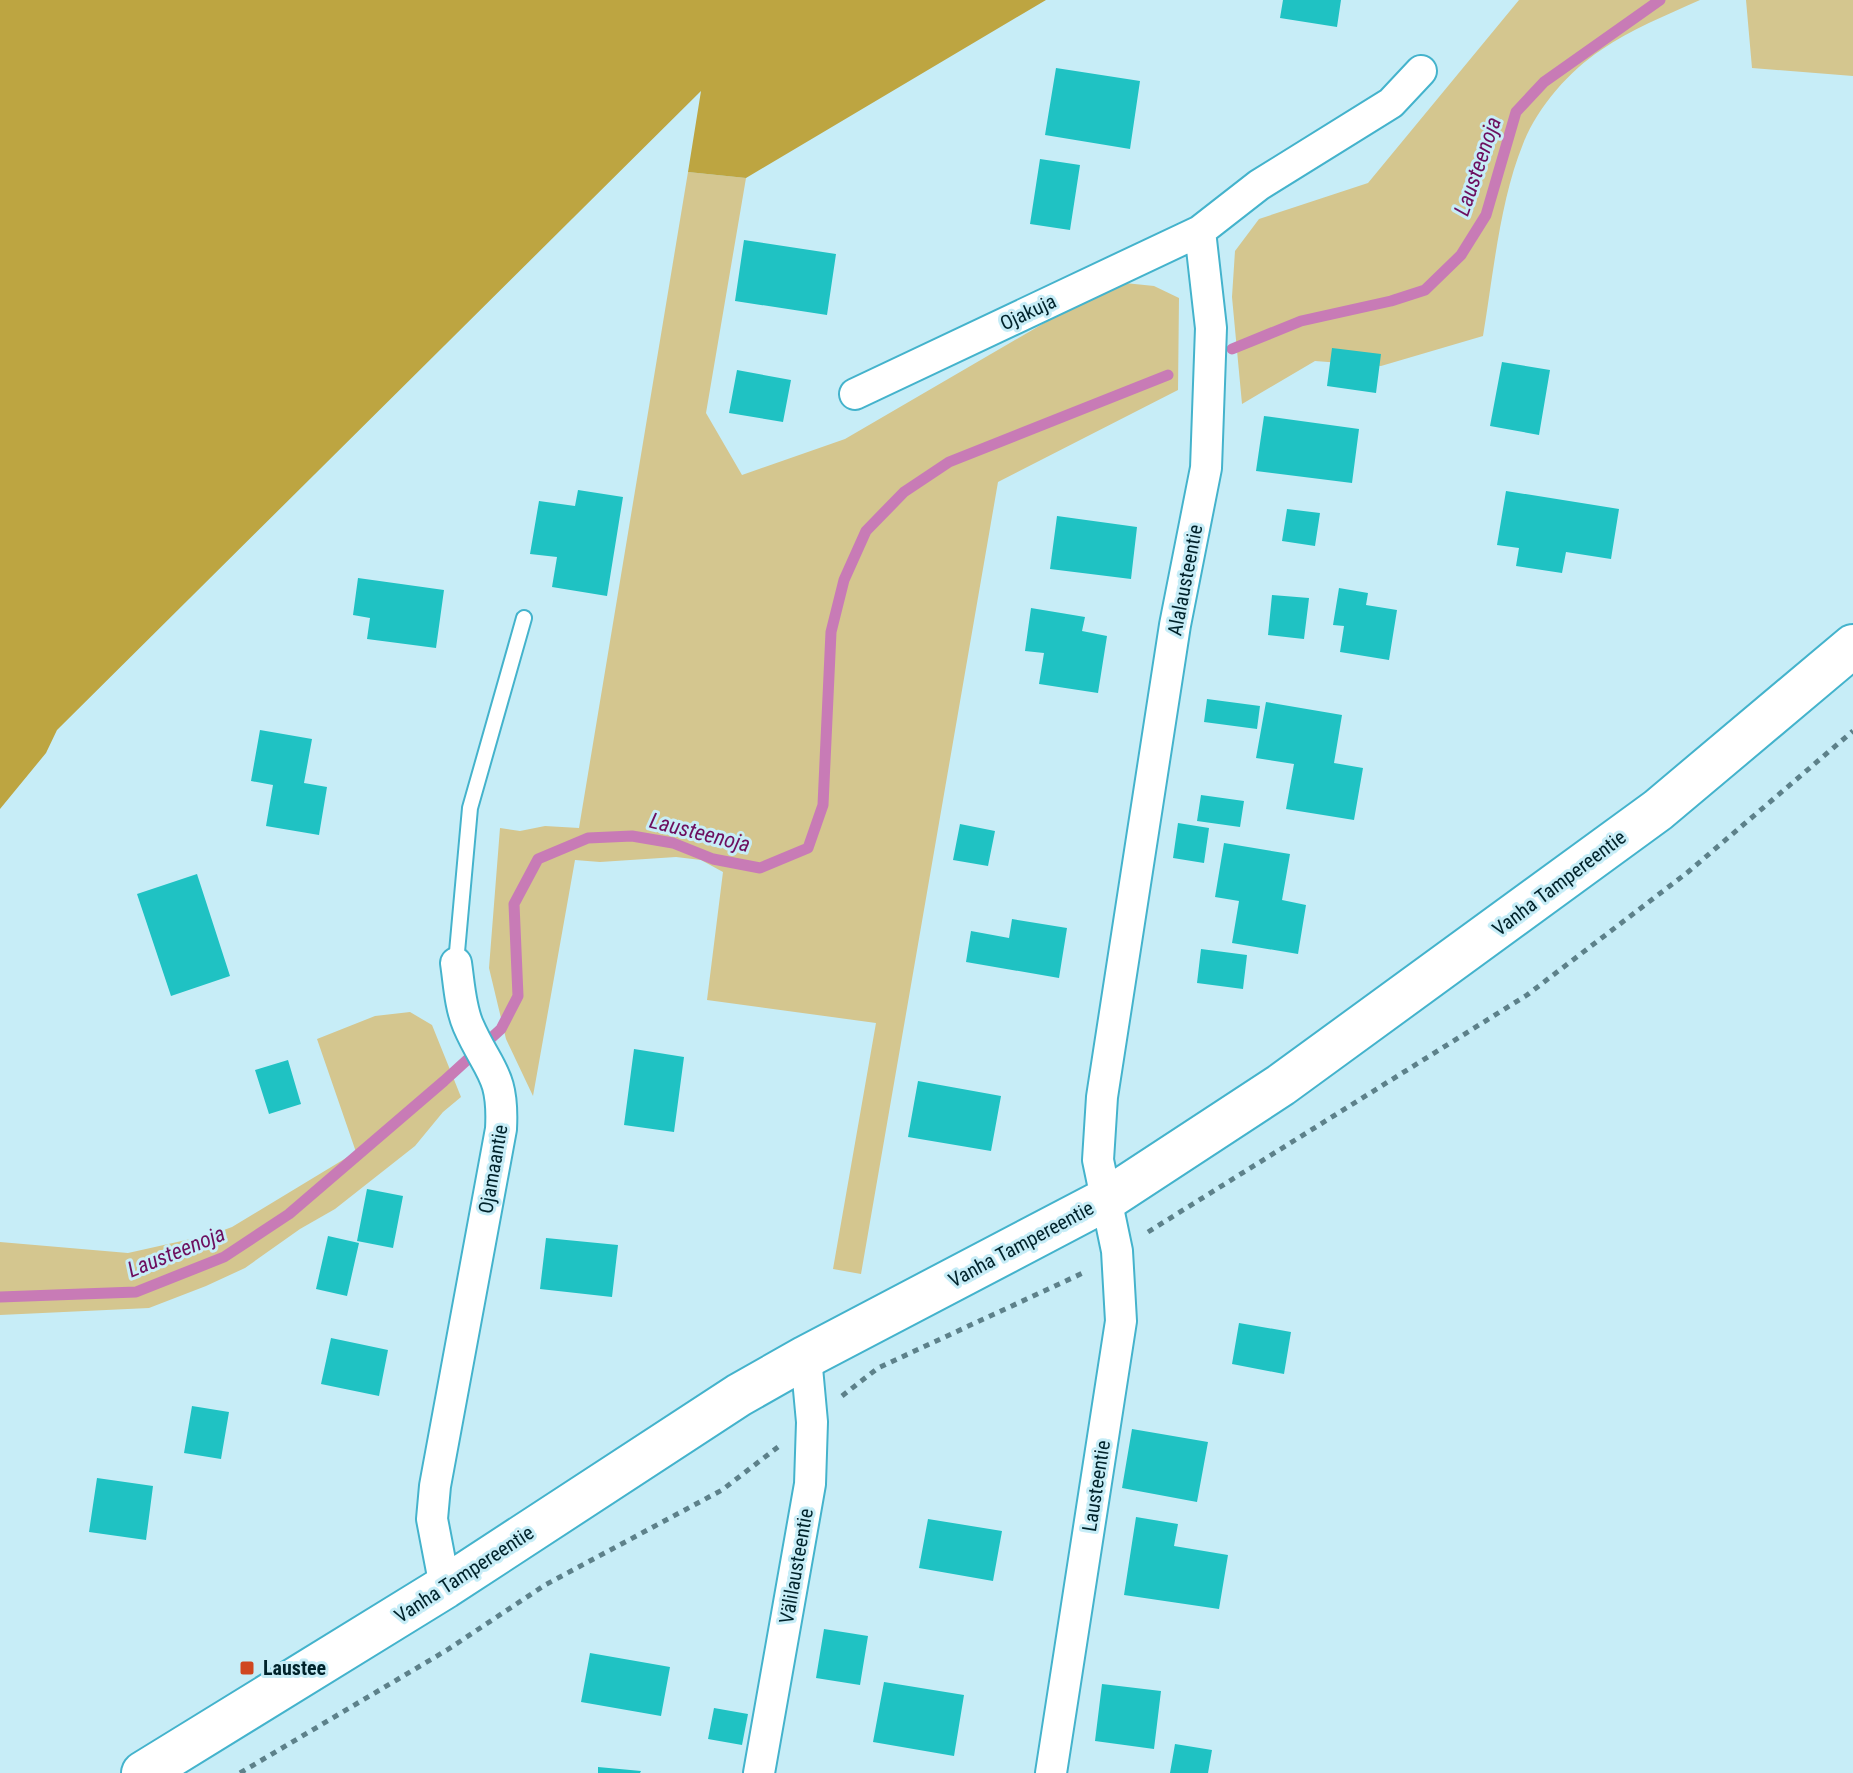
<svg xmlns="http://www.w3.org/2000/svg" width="1853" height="1773" viewBox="0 0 1853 1773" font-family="'Roboto Condensed',sans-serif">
  <rect width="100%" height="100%" fill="#c7edf7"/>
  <path fill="#d4c68f" d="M1519,0H1700C1667,15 1631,29 1601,50C1569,71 1537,108 1523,144C1500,200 1493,276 1483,336L1381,366L1315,361L1242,404L1232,297L1235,251L1259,219L1368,183Z
    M1746,0H1853V76L1752,68Z
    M688,172L746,178L706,413L742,475L845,439L1082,301L1125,283L1154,286L1179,298L1178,390L998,482L861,1274L833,1269L876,1023L707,1000L723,872L701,860L676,857L600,862L575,860L533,1096L506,1039L489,968L500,828L520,831L545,826L579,828Z
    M410,1012L432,1025L461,1097L443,1112L415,1146L335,1209L300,1229L245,1268L206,1286L149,1308L0,1315V1242L128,1253L213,1234L232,1227L356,1152L317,1039L375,1016Z"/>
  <path fill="#bda541" d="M0,0H1046L746,178L688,172L701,91L57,730L46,753L0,809Z"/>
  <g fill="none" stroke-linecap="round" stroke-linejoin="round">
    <path stroke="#c87bb6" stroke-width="11" d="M1232,349L1301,321L1391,301L1425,290L1461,255L1486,215L1516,112L1544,82L1660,0
      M0,1297L136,1292L224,1257L289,1214L444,1081L501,1029L518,996L514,904L538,859L588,838L632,836L673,843L713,859L760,868L808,848L823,805L831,632L844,580L866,531L904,492L949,462L1168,375"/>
  </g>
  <path fill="#1fc2c3" d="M1283,0H1341L1337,27L1280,18Z
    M1056,68L1140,81L1130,149L1045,135Z
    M1040,159L1080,165L1070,230L1030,224Z
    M744,240L836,254L827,315L735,301Z
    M1332,348L1381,354L1376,393L1327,386Z
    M1502,362L1550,370L1539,435L1490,426Z
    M737,370L791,380L783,422L729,413Z
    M1264,416L1359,429L1352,483L1256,471Z
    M578,490L623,497L607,596L552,587L557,557L530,554L539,501L575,506Z
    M1506,491L1619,509L1611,559L1566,552L1562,573L1516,566L1519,548L1497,545Z
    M1287,509L1320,513L1315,546L1282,541Z
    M1057,516L1137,527L1131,579L1050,569Z
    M358,578L444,590L436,648L367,639L370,618L353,615Z
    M1339,588L1368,593L1366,605L1397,610L1389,660L1340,652L1344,626L1333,625Z
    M1272,595L1309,598L1304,639L1268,635Z
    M1031,608L1085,617L1082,631L1107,636L1098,693L1039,684L1044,653L1025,651Z
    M1207,699L1260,706L1257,729L1204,722Z
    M1266,702L1342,715L1334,763L1363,768L1354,820L1286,809L1294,764L1256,758Z
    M260,730L312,739L304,783L327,787L319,835L266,826L273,785L251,781Z
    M1201,795L1244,801L1240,827L1197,821Z
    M1178,823L1209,828L1204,863L1173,858Z
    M960,824L995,831L988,866L953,860Z
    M1224,843L1290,854L1282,900L1306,905L1298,954L1232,943L1239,901L1215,897Z
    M197,874L230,976L171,996L137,894Z
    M1012,919L1067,928L1059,978L966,962L971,931L1009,938Z
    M1201,949L1247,955L1243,989L1197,983Z
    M634,1049L684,1057L674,1132L624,1125Z
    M288,1060L301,1104L269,1114L255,1070Z
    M918,1081L1001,1096L991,1151L908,1137Z
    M367,1189L403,1196L393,1248L357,1241Z
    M328,1236L359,1243L347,1296L316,1289Z
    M546,1238L618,1245L612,1297L540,1289Z
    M1239,1323L1291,1332L1284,1374L1232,1364Z
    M331,1338L388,1350L379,1396L321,1384Z
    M192,1406L229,1412L221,1459L184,1453Z
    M1132,1429L1208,1442L1197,1502L1122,1488Z
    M97,1478L153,1486L146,1540L89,1532Z
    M1136,1517L1178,1524L1174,1546L1228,1555L1219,1609L1124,1595Z
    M928,1519L1002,1531L993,1581L919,1568Z
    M824,1629L868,1636L860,1685L816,1678Z
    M590,1653L670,1667L661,1716L581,1702Z
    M884,1682L964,1695L954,1756L873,1742Z
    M1102,1684L1161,1691L1154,1749L1095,1741Z
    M714,1708L748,1714L742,1745L708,1739Z
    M1175,1744L1212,1750L1208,1773H1170Z
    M598,1767L641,1771L640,1773H598Z"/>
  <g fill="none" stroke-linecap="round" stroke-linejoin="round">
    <defs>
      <path id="service" d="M456,963L470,808L524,618"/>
      <path id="minor" d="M855,394L1200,231
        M445,1587L432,1519L435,1486L501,1129C504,1073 488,1071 468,1025C460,1006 459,983 456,963
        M759,1773L810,1484L812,1422L806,1357
        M1051,1773L1121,1321L1117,1251L1098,1160L1102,1097L1175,625L1206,468L1211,328L1200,231L1259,185L1391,103L1421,71"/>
      <path id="secondary" d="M143,1773L445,1587L739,1395L806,1357L1107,1199L1281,1085L1658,810L1853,646"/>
    </defs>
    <use href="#service" stroke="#44b3cc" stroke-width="18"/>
    <use href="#minor" stroke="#44b3cc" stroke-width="34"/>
    <use href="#secondary" stroke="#44b3cc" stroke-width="46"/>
    <path stroke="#5d818a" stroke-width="5" stroke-dasharray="6 6" stroke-linecap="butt" d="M1148,1232L1527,995L1688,872L1853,731
      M842,1396L878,1368L1085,1272
      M240,1773L447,1650L545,1585L722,1490L778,1447"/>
    <use href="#service" stroke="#fff" stroke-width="14"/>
    <use href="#minor" stroke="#fff" stroke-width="30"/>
    <use href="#secondary" stroke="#fff" stroke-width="42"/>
  </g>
  <rect fill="#d04721" stroke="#c7edf7" stroke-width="3" x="239" y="1660" width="16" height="16" rx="4"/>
  <g text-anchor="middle" stroke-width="6" stroke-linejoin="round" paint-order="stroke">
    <g font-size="20" fill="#00232b" stroke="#c7edf7">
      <text transform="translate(1028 312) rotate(-25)" y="7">Ojakuja</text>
      <text transform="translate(1185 580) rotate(-79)" y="7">Alalausteentie</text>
      <text transform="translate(1559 883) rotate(-37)" y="7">Vanha Tampereentie</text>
      <text transform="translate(493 1169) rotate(-80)" y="7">Ojamaantie</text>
      <text transform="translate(1021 1244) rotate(-28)" y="7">Vanha Tampereentie</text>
      <text transform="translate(1096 1486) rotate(-81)" y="7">Lausteentie</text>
      <text transform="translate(796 1566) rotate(-80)" y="7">Välilausteentie</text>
      <text transform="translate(464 1574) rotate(-33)" y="7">Vanha Tampereentie</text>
    </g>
    <g font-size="20" font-weight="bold" fill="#00232b" stroke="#c7edf7" text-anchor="start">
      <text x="263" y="1675">Laustee</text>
    </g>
    <g font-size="22" font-style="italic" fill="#6d0f5f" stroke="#c7edf7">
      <text transform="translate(1477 166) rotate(-71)" y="8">Lausteenoja</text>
      <text transform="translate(700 832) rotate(14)" y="8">Lausteenoja</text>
      <text transform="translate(176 1251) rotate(-22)" y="8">Lausteenoja</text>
    </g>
  </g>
</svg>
